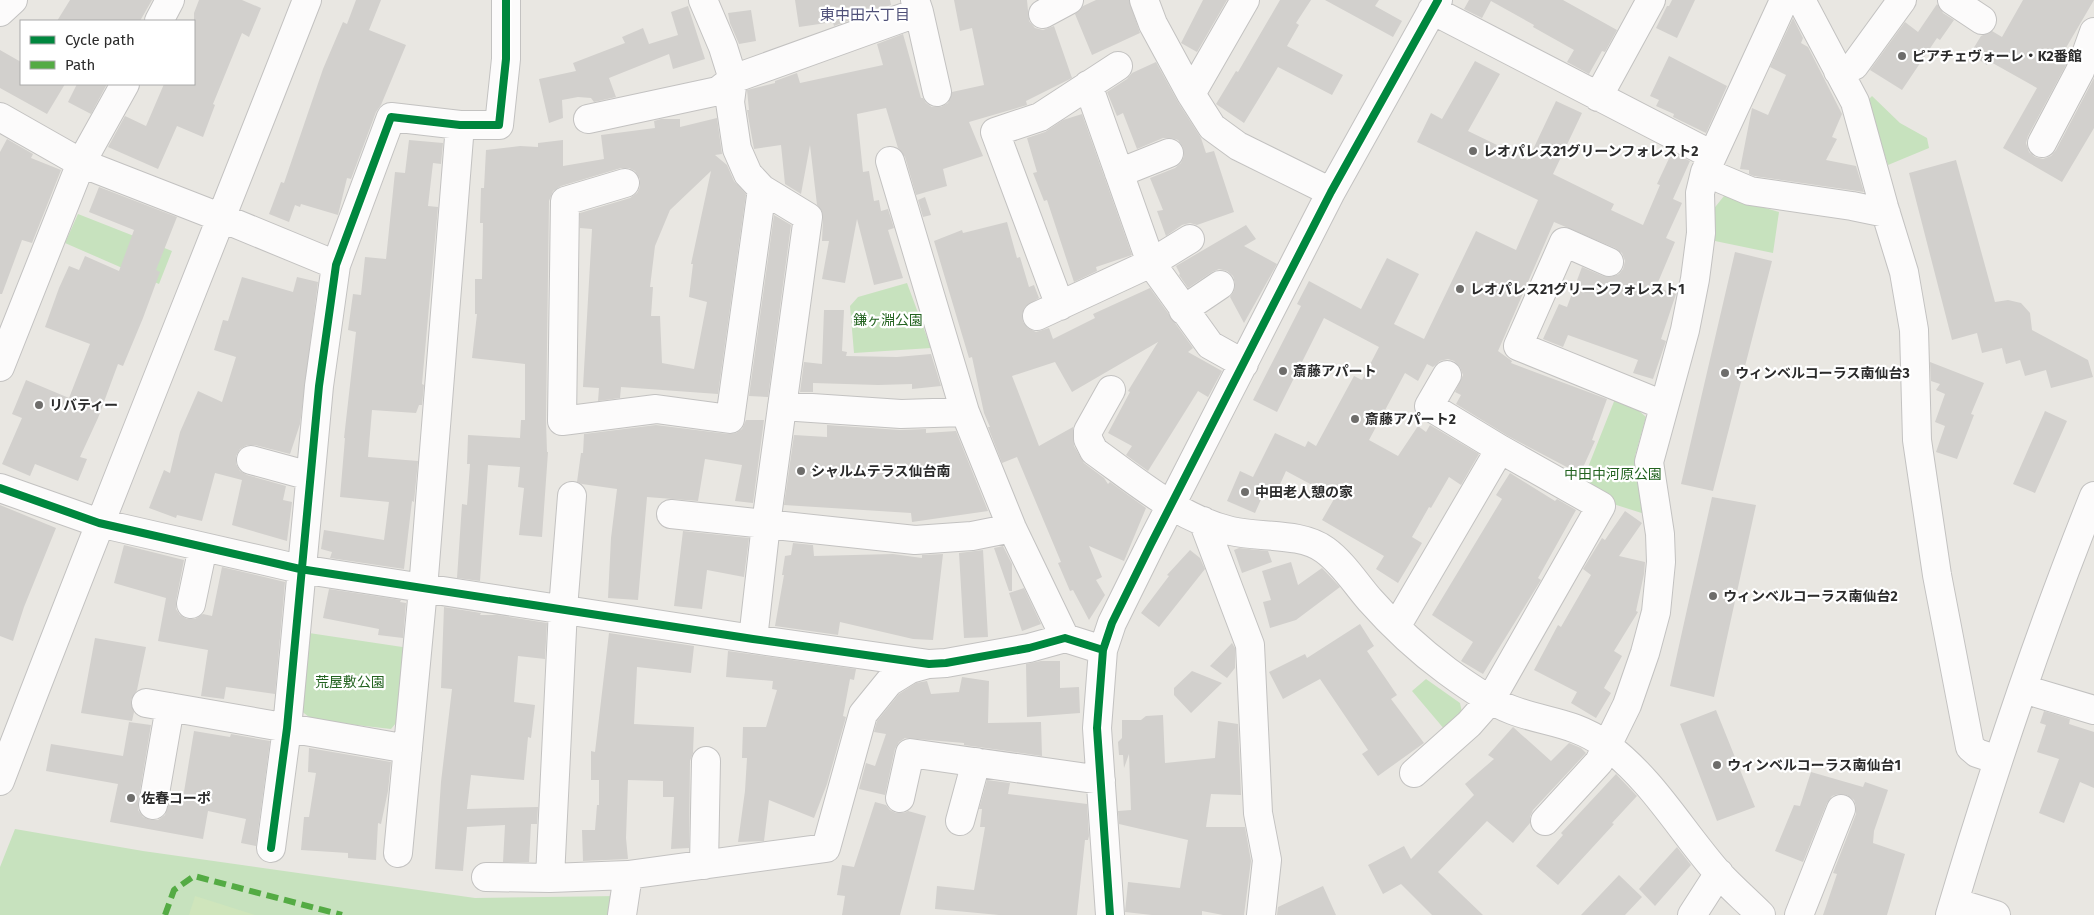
<svg xmlns="http://www.w3.org/2000/svg" width="2094" height="915" viewBox="0 0 2094 915" font-family="'Fira Sans','Noto Sans JP',sans-serif">
  <rect width="100%" height="100%" fill="#e9e7e2"/>
  <path fill="#c7e2be" d="M1872,96L1900,123L1927,138L1929,148L1888,165L1867,101Z
    M1724,196L1779,212L1773,253L1715,241L1712,211Z
    M78,214L172,251L159,284L65,243Z
    M907,283L931,348L854,353L850,306L858,297Z
    M1615,399L1631,404L1646,417L1635,456L1651,516L1607,502L1581,485Z
    M309,633L409,648L401,717L391,729L313,720L300,710Z
    M1426,679L1460,703L1463,717L1445,730L1412,691Z
    M15,829L143,851L475,898L617,896L614,915H0V867Z"/>
  <path fill="#cfe5bc" d="M195,896L255,915H189Z"/>
  <path fill="#d2d0cd" fill-rule="evenodd" d="M70,0H152L140,21H57Z
    M199,0H242L261,8L249,37L242,33L213,104L215,105L203,137L177,126L158,169L108,147L125,116L146,126L164,84H194V13Z
    M356,0H381L369,30L406,45L381,105L376,112L351,179L347,178L338,215L301,204L300,207L295,205L289,222L269,214L281,182L284,183L323,69L343,22L347,24Z
    M795,0H890L891,5L834,26L833,22L799,27Z
    M954,0H1027L1029,21L1035,28L1043,30L1054,26L1072,78L1026,101L1027,105L969,122L983,156L943,169L947,186L916,195L905,157L898,148L886,108L857,114L863,172L869,171L874,201L879,200L881,211L888,209L894,228L888,230L903,278L874,285L857,219L845,283L822,279L829,241H822L823,219L822,211L817,205L810,145L801,194L785,184L781,145L754,149L747,110H749L747,90L775,83V81L797,73L800,83L883,65L877,44L903,34L921,98H923L926,103L932,107H941L948,103L952,92L984,85L972,28L960,31Z
    M1096,0H1129L1140,33L1092,55L1075,14L1083,6Z
    M1203,0H1227L1197,52L1181,43Z
    M1280,0H1311L1296,23L1299,25L1287,46L1343,75L1332,95L1278,67L1244,123L1216,104L1236,71L1238,72Z
    M1325,0H1379L1375,6L1402,21L1393,37Z
    M1469,0H1563L1617,30L1605,52L1602,51L1589,74L1567,62L1574,50L1533,27L1534,25L1491,1L1482,18L1464,9Z
    M1672,0H1695L1677,38L1656,28L1667,6H1669Z
    M2023,0H2094L2060,58L2067,62L2066,65L2028,136L2026,143L2029,152L2035,157L2043,159L2051,156L2056,150L2094,78V128L2062,182L2003,148L2037,88L1989,61L1987,65L1970,54L1981,36L1992,31L2002,37Z
    M1937,4L1943,13L1954,20L1940,40L1937,38L1902,90L1870,70L1905,22L1918,32Z
    M688,6L705,59L673,69L669,54L609,78L616,97L594,102L591,98L578,97L562,100L563,118L549,123L539,79L576,71L573,63L625,43L622,37L643,28L649,44L678,35L671,12Z
    M751,10L756,41L739,44L730,23L728,13Z
    M1793,18L1803,38L1801,43L1808,47L1842,114L1832,137L1837,139L1826,160L1856,166L1864,192L1754,176L1749,174V170L1740,169L1752,108L1768,115L1786,75L1770,67Z
    M0,50L21,62V84H65L47,114L0,88Z
    M1669,56L1727,86L1706,133L1673,117L1674,114L1656,106L1659,100L1650,96Z
    M1475,61L1500,74L1468,131L1528,160L1556,101L1582,113L1553,174L1614,204L1611,210L1643,225L1660,185L1657,184L1672,152L1690,161L1673,199L1682,203L1666,238L1675,242L1656,287L1676,294L1661,339L1666,341L1653,379L1633,373L1638,360L1568,335L1563,347L1543,339L1559,304L1567,307L1582,267L1603,276L1611,277L1619,274L1623,269L1625,261L1622,253L1615,248L1554,222L1498,351L1512,361L1511,363L1607,399L1592,440L1595,441L1580,474L1508,436L1456,404L1461,395L1455,392L1463,375L1460,367L1454,361L1448,359L1440,361L1433,367L1427,364L1418,381L1405,373L1369,440L1398,456L1418,426L1426,432L1430,425L1479,454L1461,485L1449,477L1431,508L1429,507L1412,537L1422,543L1398,583L1376,569L1384,556L1322,520L1334,499L1326,495L1327,493L1286,471L1273,500L1263,495L1255,513L1227,501L1240,471L1253,477L1275,433L1305,447L1308,441L1316,446L1354,376L1362,380L1379,347L1324,318L1277,412L1253,400L1301,306L1297,304L1309,281L1361,309L1387,258L1419,274L1394,324L1424,339L1476,231L1516,250L1538,200L1417,142L1431,113L1442,119Z
    M1156,62L1178,102L1201,138L1206,153L1214,151L1234,212L1197,225L1190,223L1182,225L1166,236L1157,211L1163,210L1150,178L1175,168L1181,163L1184,156L1183,147L1178,140L1171,138H1163L1137,149L1123,113L1117,116L1107,92L1127,79L1132,73Z
    M77,84H107L91,114L68,102Z
    M1082,114L1132,255L1096,267L1097,271L1074,282L1047,200L1044,201L1033,173L1037,172L1027,138L1045,132L1063,120Z
    M717,118L722,154L715,155L727,165L734,181L746,194L718,394L621,387L620,398L598,401L599,388L583,387L592,229L580,228V213L630,198L637,193L640,187V179L635,171L629,168H621L561,186L553,191L549,201L546,421L547,452H548L542,537L519,535L524,488L518,487L520,467L488,465L480,581L457,578L462,504L467,505L470,464H467L468,435L520,438L521,420H525V364L472,358L477,314H475V279H482L483,223H480L481,188H484L486,150L520,146L538,147V143L563,140V166L604,159L601,135L655,128L654,121L661,119H680V127ZM711,171L691,264H693L689,297L707,302L694,369L662,363L660,316H651L653,287H650L655,246L670,210Z
    M7,139L33,154L31,158L61,170L32,243L22,240L2,294H0V152Z
    M409,140L443,143L441,164L433,163L428,206L438,207L422,384L424,385L422,405H419L416,413L372,410L368,457L418,461L414,502L412,501L404,569L330,558L332,552L321,549L324,530L384,540L389,502L340,497L345,438H344L356,332L348,330L353,294L361,295L365,257L386,259L395,172L405,173Z
    M1956,160L1995,302L2008,300L2021,303L2030,313L2032,330L2088,360L2093,377L2051,388L2046,370L2025,376L2020,360L2006,364L2002,348L1982,353L1977,333L1952,340L1909,173Z
    M99,187L177,217L156,270L160,272L143,318L123,366L118,364L98,418L80,457L87,459L78,481L35,464L30,476L2,464L22,418L12,414L26,380L69,398L90,344L45,327L59,288L69,266L79,270L85,256L119,271L134,230L89,212Z
    M925,197L931,215L923,217L918,200Z
    M774,215L791,225L768,397L749,396Z
    M1007,222L1017,258L1020,257L1029,287L1034,285L1039,298L1025,307L1022,314L1023,322L1028,328L1036,332L1049,328L1053,339L1095,318L1093,314L1150,288L1193,348L1188,352L1222,371L1208,397L1198,391L1148,471L1126,455L1132,446L1108,433L1130,392L1128,391L1158,342L1072,392L1055,362L1012,376L1039,446L1073,427L1074,446L1084,463L1104,478L1108,484L1110,482L1146,508L1124,561L1089,546L1102,577L1096,580L1105,595L1089,620L1073,590L1070,591L1058,563L1061,562L1017,457L1002,463L988,427H990L984,413L972,357L969,358L934,241L962,230L963,233Z
    M1246,225L1256,239L1244,246L1277,264L1244,323L1230,297L1234,291L1235,283L1233,276L1227,271L1219,269L1212,272L1188,288L1179,275L1180,274L1176,266Z
    M1735,252L1772,261L1713,491L1681,484Z
    M242,277L293,292L297,277L318,282L300,424L290,454L255,445H247L240,449L236,456V464L240,471L247,475L286,486L283,500L292,502L287,541L232,525L242,480L215,473L202,521L177,515L176,518L149,508L164,470L170,473L180,432L198,391L222,402L236,357L214,350L223,320L228,321Z
    M824,310H844L842,351L847,352L846,356L897,357L931,354L941,386L912,389V384L878,385L813,383V392H800L804,362L822,364Z
    M1930,362L1984,383L1971,414L1974,415L1957,459L1936,452L1945,426L1935,422L1945,394L1936,390L1940,384L1931,381Z
    M2045,411L2067,421L2035,493L2013,484Z
    M746,420H764L753,503L735,501L742,465L705,459L698,501L647,497L638,600L608,598L611,538L617,489L582,484L577,482L581,453H583L584,434L656,425L728,434L736,433L742,429Z
    M827,425L900,430L926,429V433L956,431L988,511L912,522L911,513L784,505L794,435L827,437Z
    M1510,473L1555,501L1557,499L1576,510L1538,578L1541,580L1483,674L1461,661L1473,642L1432,615L1502,499L1496,495Z
    M1712,497L1756,505L1714,697L1670,686Z
    M0,505L56,528L24,607L13,641L0,636Z
    M1625,511L1642,523L1619,556L1645,562L1644,574L1636,611L1638,612L1614,651L1622,656L1604,688L1611,693L1596,718L1571,703L1577,692L1534,670L1558,625L1561,627L1591,575L1583,569L1602,538L1605,540Z
    M683,531L749,538L744,577L707,570L702,609L674,606Z
    M793,543L813,545L814,556L893,554L922,558V555L943,554L933,640L913,639L840,622L838,635L775,626L784,575H782L785,556L791,555Z
    M124,545L184,560L176,601V609L180,615L187,619H195L203,614L212,616L222,567L285,582L275,694L226,687L224,699L201,696L208,650L158,641L166,598L114,583Z
    M1003,546L1012,564V591H1009L994,548Z
    M1239,548L1268,551L1272,562L1242,573L1234,550Z
    M983,550L988,637L964,638L959,553Z
    M1190,550L1200,558L1205,569L1159,627L1141,613L1169,576L1167,575Z
    M1291,562L1298,585L1322,568L1340,587L1296,620L1270,628L1263,602L1271,600L1262,571Z
    M1024,588L1041,624L1022,631L1009,593Z
    M329,589L401,600L400,602L406,603L403,638L378,635L379,629L323,618Z
    M444,607L481,613L480,615H497L547,623L545,659L518,656L514,702L535,705L531,738L528,737L524,780L471,775L467,809L538,807L537,824H531L529,862H503L505,825L467,827L463,871L435,869L441,782L452,689L441,688Z
    M1360,624L1374,646L1367,651L1397,695L1391,699L1424,743L1378,776L1362,754L1368,750L1320,679L1283,699L1269,672L1305,654L1307,658Z
    M609,633L694,646L691,673L637,667L634,724L694,727L693,753L690,761L689,848L671,849L674,797H663V781L628,780L626,838L628,859L583,861L582,830H595L597,805H599V780H591V751L595,752Z
    M95,638L146,647L137,690L131,700L134,712L132,721L81,713Z
    M1232,643L1235,648V668L1227,678L1210,666Z
    M728,651L856,669L854,680L850,679L843,716L846,717L827,784L814,818L769,800L764,841L738,842L745,791L747,758H742L743,727H766L777,690L772,689L773,681L726,677Z
    M1041,661H1060V688L1079,687L1080,713L1027,717L1026,664Z
    M1192,671L1222,683L1191,713L1174,695V688Z
    M962,677L989,681L988,723L1041,722L1042,756L964,745V743L905,738L899,742L895,749L885,795L859,789L866,763L875,766L886,734L874,732L877,721L899,694L916,683L927,681L931,694L959,692Z
    M1716,710L1755,807L1717,821L1680,724Z
    M2044,711L2070,719L2069,724L2094,732V788L2080,782L2064,823L2039,813L2059,759L2037,752L2046,725L2040,723Z
    M1163,715L1165,763L1215,758L1218,721L1238,724L1241,795L1211,794L1206,827H1245L1251,861L1244,915H1223L1202,911V915H1152L1125,912L1128,882L1180,888L1188,840L1119,824L1118,811L1131,810L1129,754L1124,768L1123,755H1119L1118,742L1122,738V720H1141L1146,716Z
    M129,722L151,725L138,803V810L143,817L151,820H158L165,815L169,801L182,804L194,731L230,737L231,734L270,741L256,846L241,843L246,819L208,811L203,839L110,822L118,784L46,771L51,744L123,756Z
    M1513,727L1551,761L1569,743L1581,748L1586,753L1533,810L1530,817V823L1513,843L1487,821L1438,872L1483,915H1432L1401,884L1383,894L1368,865L1404,846L1411,859L1474,795L1465,784L1494,759L1488,755Z
    M309,748L391,762L388,791L381,824L378,823L376,860L348,858V853L301,850L304,817H309L316,773L308,772Z
    M1811,772L1863,787L1865,782L1888,790L1874,831L1873,843L1905,854L1887,915H1823L1837,874L1833,873L1856,814V806L1854,800L1847,795L1838,794L1832,796L1827,803L1803,862L1775,851L1794,805L1800,806Z
    M1616,774L1637,796L1612,823L1614,824L1558,885L1536,866L1563,835L1561,833Z
    M987,780L1010,783L1008,794L1087,804L1089,836L1088,840H1085L1077,915H999L935,909L937,886L974,890L985,827H980L982,809H979Z
    M875,802L886,805L890,810L896,813H904L908,811L926,816L900,915H842L845,896L837,895L842,865L854,867Z
    M1677,847L1691,865L1655,906L1639,889Z
    M1619,875L1642,897L1625,915H1581Z
    M1323,886L1336,915H1277L1278,907Z"/>
  <g fill="none" stroke-linecap="round" stroke-linejoin="round">
    <defs>
      <path id="minor" d="M703,0L723,47L733,79L730,102L737,149L748,174L762,189L808,217L766,524L753,639
        M1144,0L1153,24L1191,94L1212,127L1238,146L1331,192
        M1801,0L1855,102L1884,207L1904,272L1914,330L1917,440L1937,575L1970,747L1977,753L1998,760
        M1952,0L1982,20
        M1432,10L1712,155
        M0,12L13,0
        M919,12L937,92
        M1043,14L1069,0
        M159,21L170,0
        M1838,71L1854,66L1902,0
        M1088,85L1151,263L1210,345L1244,364
        M1191,94L1245,0
        M1598,97L1651,0
        M0,117L81,163L222,218L336,265
        M588,119L718,91L733,79L919,12L915,0
        M2042,143L2080,71L2094,32
        M890,161L965,412L1012,528L1065,638
        M1705,172L1750,191L1852,206L1886,213
        M1119,173L1169,153
        M625,183L565,201L562,421L656,409L730,419L762,189
        M1609,262L1564,242L1518,346L1663,405
        M1060,306L995,132L1040,117L1118,66
        M1183,310L1220,285
        M1037,316L1151,263L1190,239
        M0,367L81,163L125,84
        M1447,375L1429,406L1500,449
        M1111,390L1088,431V439L1094,451C1136,481 1180,519 1231,531C1259,538 1301,532 1325,550C1343,563 1356,584 1370,600C1393,626 1420,651 1447,671C1466,685 1490,702 1512,710C1547,723 1574,722 1606,745C1653,780 1681,831 1719,874C1732,888 1747,901 1761,915
        M782,406L901,414L965,412
        M251,460L310,476
        M0,488L99,523L300,569L753,639L929,664L946,663L1029,648L1065,638L1103,650
        M671,514L915,540L972,536L1012,528
        M1203,521L1250,645L1258,813L1267,860L1261,915
        M191,604L203,547
        M1396,627L1500,449L1601,506L1491,699L1469,724L1414,773
        M2023,689L2094,710
        M146,703L408,749
        M0,781C100,519 205,261 307,0
        M900,798L910,753L1101,780
        M153,805L170,707
        M960,821L976,762
        M1545,821L1599,762L1627,705L1645,653L1656,612L1661,562L1660,534L1649,462L1685,330L1695,279L1701,233L1700,193L1705,172L1781,7L1787,0
        M271,848L287,728L319,386L336,265L391,117L460,125H499L506,59V0
        M398,853L423,589L460,125
        M704,865L706,761
        M628,875L826,848L863,714L889,682L910,669L928,664
        M486,877L550,878L628,875L622,915
        M550,878L563,609L572,496
        M1954,902L1996,915
        M1110,915L1097,728L1103,650L1112,623L1151,544L1331,192L1438,0
        M1692,915L1719,873
        M1799,915L1841,809
        M1950,915C1992,774 2039,633 2094,496"/>
    </defs>
    <use href="#minor" stroke="#c3c2c1" stroke-width="30"/>
    <use href="#minor" stroke="#fcfbfb" stroke-width="28"/>
    <path stroke="#54ab44" stroke-width="6" stroke-dasharray="12 6" stroke-linecap="butt" d="M165,915L174,890L194,876L342,915"/>
    <defs>
      <path id="cycleway" d="M0,488L99,523L300,569L753,639L929,664L946,663L1029,648L1065,638L1103,650
        M271,848L287,728L319,386L336,265L391,117L460,125H499L506,59V0
        M1110,915L1097,728L1103,650L1112,623L1151,544L1331,192L1438,0"/>
    </defs>
    <use href="#cycleway" stroke="#fff" stroke-width="11"/>
    <use href="#cycleway" stroke="#00873e" stroke-width="8"/>
  </g>
  <g fill="#6e6d6b" stroke="#fff" stroke-width="2">
    <circle cx="1902" cy="56" r="5"/>
    <circle cx="1473" cy="151" r="5"/>
    <circle cx="1460" cy="289" r="5"/>
    <circle cx="1283" cy="371" r="5"/>
    <circle cx="1725" cy="373" r="5"/>
    <circle cx="39" cy="405" r="5"/>
    <circle cx="1355" cy="419" r="5"/>
    <circle cx="801" cy="471" r="5"/>
    <circle cx="1245" cy="492" r="5"/>
    <circle cx="1713" cy="596" r="5"/>
    <circle cx="1717" cy="765" r="5"/>
    <circle cx="131" cy="798" r="5"/>
  </g>
  <g text-anchor="middle" stroke-width="4.5" stroke-linejoin="round" paint-order="stroke">
    <g font-size="14" font-weight="bold" fill="#2b2b2b" stroke="#fff" text-anchor="start">
      <text x="1912" y="61">ピアチェヴォーレ・K2番館</text>
      <text x="1483" y="156">レオパレス21グリーンフォレスト2</text>
      <text x="1470" y="294">レオパレス21グリーンフォレスト1</text>
      <text x="1293" y="376">斎藤アパート</text>
      <text x="1735" y="378">ウィンベルコーラス南仙台3</text>
      <text x="49" y="410">リバティー</text>
      <text x="1365" y="424">斎藤アパート2</text>
      <text x="811" y="476">シャルムテラス仙台南</text>
      <text x="1255" y="497">中田老人憩の家</text>
      <text x="1723" y="601">ウィンベルコーラス南仙台2</text>
      <text x="1727" y="770">ウィンベルコーラス南仙台1</text>
      <text x="141" y="803">佐春コーポ</text>
    </g>
    <g font-size="14" fill="#236320" stroke="#fff">
      <text x="888" y="325">鎌ヶ淵公園</text>
      <text x="1613" y="479">中田中河原公園</text>
      <text x="350" y="687">荒屋敷公園</text>
    </g>
    <g font-size="15" fill="#4f5078" stroke="#fff">
      <text x="865" y="20">東中田六丁目</text>
    </g>
  </g>
  <rect x="20" y="20" width="175" height="65" fill="#ffffff" stroke="#aaaaaa"/>
  <rect x="30" y="36" width="25" height="8" fill="#00873e" stroke="#aaaaaa"/>
  <text x="65" y="45" font-size="15" fill="#2b2b2b">Cycle path</text>
  <rect x="30" y="61" width="25" height="8" fill="#54ab44" stroke="#aaaaaa"/>
  <text x="65" y="70" font-size="15" fill="#2b2b2b">Path</text>
</svg>
